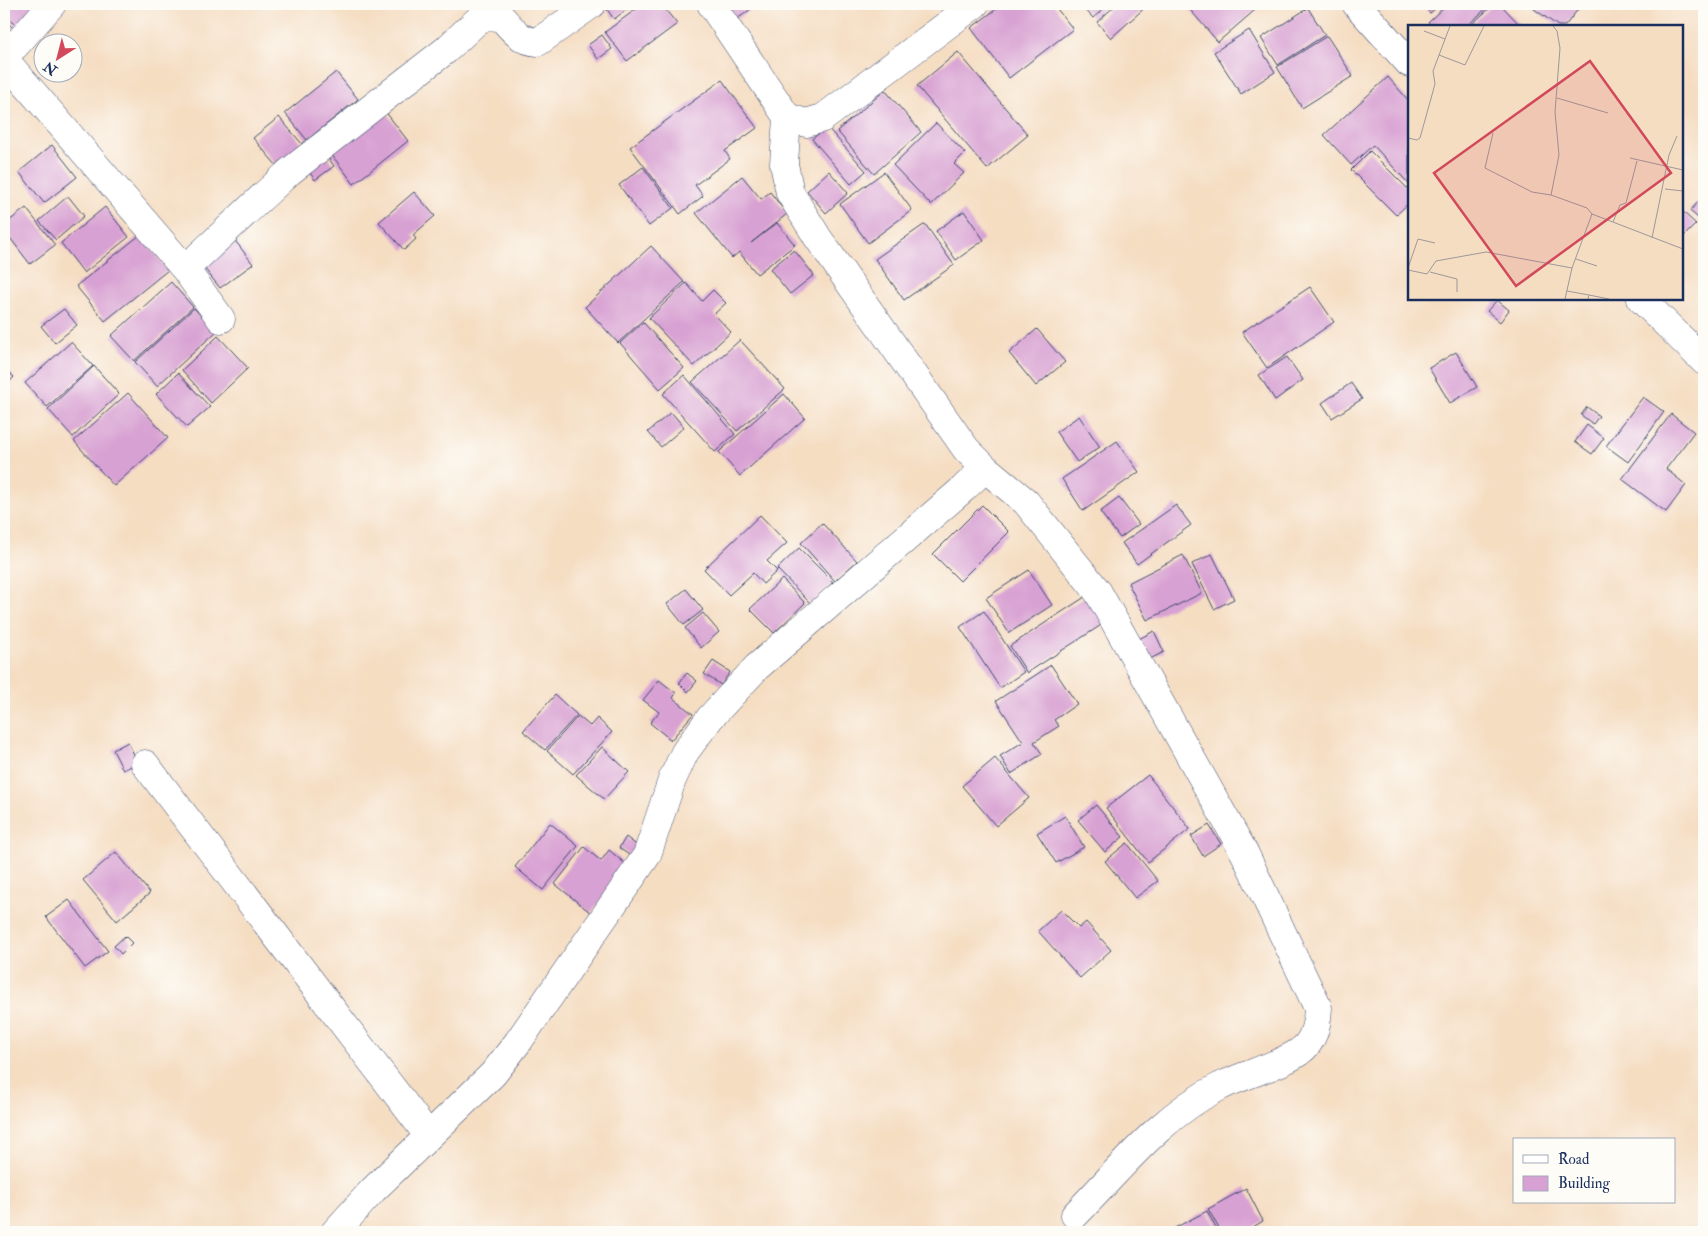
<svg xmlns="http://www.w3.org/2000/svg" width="1708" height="1236" viewBox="0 0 1708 1236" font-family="'IM FELL Double Pica',serif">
  <rect width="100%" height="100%" fill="#fdfcf7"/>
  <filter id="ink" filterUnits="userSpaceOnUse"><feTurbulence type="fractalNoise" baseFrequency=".02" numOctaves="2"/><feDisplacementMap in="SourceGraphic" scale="10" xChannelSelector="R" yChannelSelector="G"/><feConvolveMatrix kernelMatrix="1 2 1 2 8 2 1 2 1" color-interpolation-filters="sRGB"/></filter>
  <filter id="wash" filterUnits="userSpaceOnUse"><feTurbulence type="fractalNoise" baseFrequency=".0096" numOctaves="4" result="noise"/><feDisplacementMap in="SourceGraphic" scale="20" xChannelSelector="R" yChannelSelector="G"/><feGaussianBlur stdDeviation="1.12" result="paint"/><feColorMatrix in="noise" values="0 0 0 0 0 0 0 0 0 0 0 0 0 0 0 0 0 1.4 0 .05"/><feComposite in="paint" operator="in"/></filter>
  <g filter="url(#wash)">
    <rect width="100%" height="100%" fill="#f5ddc2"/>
    <g id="blocks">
      <path fill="#d8a1d3" d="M4,4H42L19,29L4,14Z
        M603,4H634L614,19Z
        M643,4H661L677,24L627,61L605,32Z
        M727,4H758L737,19Z
        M1003,4H1053L1073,29L1009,78L971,28Z
        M1080,4H1109L1093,18Z
        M1117,4H1149L1111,38L1097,22Z
        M1185,4H1262L1218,42Z
        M1422,4H1441L1430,13Z
        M1447,4H1491L1467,26H1432L1428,22Z
        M1494,4H1500L1521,26H1470Z
        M1538,4H1582L1565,26H1558L1534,9Z
        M1308,8L1325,35L1278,65L1261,38Z
        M4,19L14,29L4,40Z
        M1249,30L1275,72L1241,94L1214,52Z
        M602,35L612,49L598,59L588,45Z
        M1327,36L1353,76L1302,108L1277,67Z
        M958,52L1028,135L987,169L917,86Z
        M336,72L358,99L307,140L285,113Z
        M1388,77L1409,101V184L1373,145L1351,165L1324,135Z
        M722,80L757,128L725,151L730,159L695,185L703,196L680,214L630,147Z
        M885,90L921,132L874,174L837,131Z
        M385,111L408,141L354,184L331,154Z
        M279,117L303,145L277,166L253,138Z
        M936,123L965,153L954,164L964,173L931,205L893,165Z
        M827,127L866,171L851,184L812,139Z
        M52,145L77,177L44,203L19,172Z
        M1370,151L1409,190V203L1396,215L1351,170Z
        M324,152L334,166L315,180L305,166Z
        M643,167L673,208L649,226L619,185Z
        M829,171L848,193L826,213L807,191Z
        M884,172L912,210L868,243L840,204Z
        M742,176L761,199L770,192L787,214L751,243L777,223L795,245L757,274L739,252L732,258L696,213Z
        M414,192L435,216L413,235L416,239L404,250L379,222Z
        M1704,195V223L1690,211Z
        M68,196L84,216L56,240L39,221Z
        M105,207L129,237L84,273L61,243Z
        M26,208L55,245L30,264L4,230V225Z
        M964,211L984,240L956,260L936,231Z
        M1683,212L1696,224L1682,238V213Z
        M925,224L954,265L904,300L875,259Z
        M140,235L168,270L105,321L76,286Z
        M233,238L253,264L220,288L200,263Z
        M651,246L684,282L618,343L585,307Z
        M794,250L814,275L790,294L770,269Z
        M171,282L193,307L134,361L111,336Z
        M686,283L702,301L713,290L726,303L714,314L731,332L694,366L649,318Z
        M1310,287L1334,322L1267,368L1242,332Z
        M1497,300L1509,310L1500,322L1487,311Z
        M194,308L216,332L157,386L135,362Z
        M64,309L77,325L55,343L41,326Z
        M643,322L684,368L660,389L620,343Z
        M1037,329L1065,362L1036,386L1009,353Z
        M218,336L248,368L211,403L182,370Z
        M740,340L785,389L737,431L692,382Z
        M71,342L93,366L47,407L25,383Z
        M1456,352L1477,387L1450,403L1429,368Z
        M1287,357L1303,380L1275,400L1259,375Z
        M94,366L119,394L73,437L48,409Z
        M4,368L14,377L4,388Z
        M178,373L210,407L187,427L156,394Z
        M684,375L735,434L715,452L663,394Z
        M1351,383L1362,399L1332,418L1322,403Z
        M128,393L168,438L114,486L74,441Z
        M784,394L805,418L740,476L719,452Z
        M1643,397L1664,412L1628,462L1606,446Z
        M1587,407L1599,416L1593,424L1581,415Z
        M671,412L684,427L661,447L648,432Z
        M1671,414L1694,432L1666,469L1686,485L1666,512L1622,479Z
        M1079,416L1100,447L1077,462L1056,432Z
        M1587,425L1604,438L1592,454L1575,442Z
        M1117,441L1139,472L1083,511L1062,479Z
        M1119,498L1139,524L1120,538L1100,512Z
        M982,505L1009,532L960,581L933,554Z
        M1176,505L1191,525L1137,564L1122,543Z
        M760,515L787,543L767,561L777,571L763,584L753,573L729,595L704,569Z
        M822,523L857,561L835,581L801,543Z
        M799,548L833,582L811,604L777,569Z
        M1212,554L1234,599L1214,609L1192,564Z
        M1183,555L1202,593L1147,620L1128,583Z
        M1029,570L1052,605L1009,633L986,598Z
        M782,579L805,603L774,633L750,609Z
        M686,589L703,610L684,625L667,604Z
        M1091,593L1109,620L1027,673L1010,646Z
        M984,611L1024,672L1000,688L960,627Z
        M703,613L719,632L701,648L685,628Z
        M1154,631L1164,652L1148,660L1137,640Z
        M713,661L730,672L721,685L704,674Z
        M1051,665L1077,704L1054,720L1059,726L1034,742L1042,754L1011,774L1000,756L1023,742L996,701Z
        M687,673L697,681L688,692L679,683Z
        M659,680L676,693L673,698L693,714L671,740L650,723L659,712L643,700Z
        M555,695L577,715L545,750L523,731Z
        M578,716L590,726L597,718L612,732L573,774L547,751Z
        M128,742L138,763L123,770L113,750Z
        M602,747L629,772L604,799L576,775Z
        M995,758L1029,798L996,826L962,786Z
        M1148,775L1190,829L1148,862L1106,808Z
        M1096,805L1123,837L1105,852L1078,820Z
        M1065,816L1084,847L1056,863L1037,833Z
        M550,823L578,846L543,890L515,867Z
        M1209,825L1221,844L1203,856L1191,836Z
        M626,837L639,847L632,857L619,848Z
        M1127,843L1158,881L1135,898L1105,861Z
        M584,847L601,861L609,850L628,866L591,913L555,884Z
        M116,852L150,893L117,921L83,880Z
        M69,900L108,951L85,968L46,917Z
        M1061,910L1079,928L1086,922L1111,950L1080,978L1038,931Z
        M125,936L132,943L121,954L114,946Z
        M1246,1188L1263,1221L1245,1232H1221L1208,1209Z
        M1207,1211L1218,1232H1167Z"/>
    </g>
  </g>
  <g filter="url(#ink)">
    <use href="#blocks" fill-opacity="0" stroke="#3c496d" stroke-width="1"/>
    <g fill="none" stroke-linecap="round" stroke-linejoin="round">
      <defs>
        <path id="street" d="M711,4L787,117L806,123L823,118L975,4
          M1356,4L1409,63
          M4,51L15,46L52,4
          M4,59L185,269L221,319
          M185,269L289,172L446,50L478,20L491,16L502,18C513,30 520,41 538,42L592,4
          M1641,299L1704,361
          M985,468L1026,502L1098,592L1245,854L1318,1008C1317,1025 1314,1042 1299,1052C1279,1066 1242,1075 1219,1087C1161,1116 1120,1169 1075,1215
          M145,764L428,1135
          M335,1232L373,1190L493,1074L518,1042L647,855L672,780L685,752L710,718L757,667L963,489L985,468L966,449L818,238L790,193L784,164L787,117"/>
      </defs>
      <use href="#street" stroke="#3c496d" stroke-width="29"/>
      <use href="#street" stroke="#fff" stroke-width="28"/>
    </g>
  </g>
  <g transform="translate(1408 25)">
    <rect width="275" height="275" fill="#f5ddc2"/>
    <path fill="none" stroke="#9e979a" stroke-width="1" d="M145,1L149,6L152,23L147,87L151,130L143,170L179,183L184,189M16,6L37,14M31,30L57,40L76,1M149,73L200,88M85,108L77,143L124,167L143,170M0,113L9,115L12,113L27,59L25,46L42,1M222,133L275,145M257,164L275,166M205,197L212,180L218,178L229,136M244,213L261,130L269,111M168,234L189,241M0,243L10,214L27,218M0,245L19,249L28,236L78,227L164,243L184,189L275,224M22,247L49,254V267M159,266L181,270L180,274M181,270L201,274M157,274L164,243"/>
    <path fill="#d1495b" fill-opacity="0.15" stroke="#d1495b" stroke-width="2.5" d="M182,36L263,148L108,261L26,148Z"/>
    <rect width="275" height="275" fill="none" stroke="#1b2f5e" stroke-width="2.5"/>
  </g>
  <rect width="1708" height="1236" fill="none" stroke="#fdfcf7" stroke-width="20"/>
  <rect x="1513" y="1138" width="162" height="65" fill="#fdfcf7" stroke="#a3aaba"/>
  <rect x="1523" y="1155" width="25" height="8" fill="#ffffff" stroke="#a3aaba"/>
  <text x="1558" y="1164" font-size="15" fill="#1b2f5e">Road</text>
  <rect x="1523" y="1176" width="25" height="15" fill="#d8a1d3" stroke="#a3aaba"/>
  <text x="1558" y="1188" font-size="15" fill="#1b2f5e">Building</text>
  <g transform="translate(58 58) rotate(216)"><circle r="24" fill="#fdfcf7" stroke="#a3aaba"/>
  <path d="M0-4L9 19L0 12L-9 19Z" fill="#d1495b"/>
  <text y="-8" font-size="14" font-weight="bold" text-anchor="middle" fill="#1b2f5e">N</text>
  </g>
</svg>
